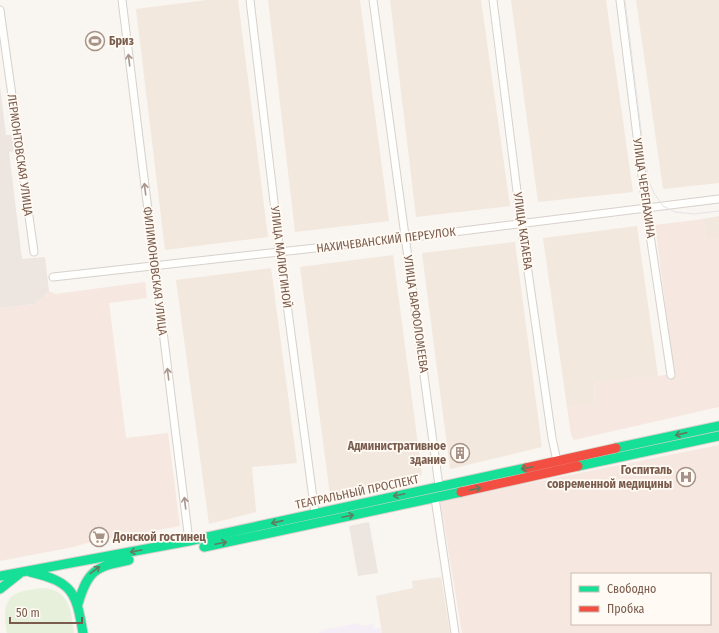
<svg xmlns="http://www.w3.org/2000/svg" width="719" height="633" viewBox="0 0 719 633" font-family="'Fira Sans Condensed',sans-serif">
  <rect width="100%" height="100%" fill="#f9f5f0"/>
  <path fill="#f2e8de" d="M207,0H238L268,237L165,250L136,9Z
    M268,0H360L389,221L295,232Z
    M390,0H481L510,206L416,217Z
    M511,0H606L633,192L538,202Z
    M636,0H719V183L663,189Z
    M719,216V238L706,240L703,219Z
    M637,226L658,376L594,383L595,404L567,407L543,238Z
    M515,242L542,447L450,469L422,253Z
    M393,255L422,475L330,495L300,267Z
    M271,268L297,463L252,467L256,512L209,524L176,280Z
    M441,577L450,633H382L376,596L413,588L412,581Z"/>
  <path fill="#f6e8e1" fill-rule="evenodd" d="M703,219L706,240L719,238V407L574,440L571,435L567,407L595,404L594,383L674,374L655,225Z
    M145,282L147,298L109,303L126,438L168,433L180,526L87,543L74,547L0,561V308L35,304L49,291L55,294Z
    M719,445V633H462L440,501ZM572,574H710V624H572Z"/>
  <path fill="#ede5e0" d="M0,86L6,135H14L16,151L9,152L22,259L45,257L49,291L35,304L0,308Z
    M369,522L378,573L358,576L349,526Z"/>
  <path fill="#f6eef6" d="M359,623L360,626L373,624L374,629L381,628L382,633H319L322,630Z"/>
  <path fill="#e7f0db" d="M45,588C71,592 71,612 74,633H7C0,594 13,591 45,588Z"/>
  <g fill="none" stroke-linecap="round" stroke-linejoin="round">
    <defs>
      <path id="street" d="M122,0L189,541
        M250,0L280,252L315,513
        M373,0L439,486
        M493,0L521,223L552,438L557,461
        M620,0L646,208L671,375
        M0,10L34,252
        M53,277L406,238L719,199
        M435,498L455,633"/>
      <path id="fast" d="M616,448L719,426
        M578,466L719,436
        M204,547L461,492
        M30,572C73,582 76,592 83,633
        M0,576L189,541L526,468
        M0,589L19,574
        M78,604C88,570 95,567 129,560"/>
      <path id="jam" d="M526,468L616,448
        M461,492L578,466"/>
    </defs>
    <use href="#street" stroke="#d7d1cb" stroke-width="9"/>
    <use href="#fast" stroke="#dad1cc" stroke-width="11"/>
    <use href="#jam" stroke="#dad1cc" stroke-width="11"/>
    <use href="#street" stroke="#fefefd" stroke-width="7"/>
    <use href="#fast" stroke="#16e098" stroke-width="9"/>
    <use href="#jam" stroke="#f24e42" stroke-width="9"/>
    <path stroke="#e6e3e7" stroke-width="1" d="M625,0L644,154L649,182L654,193L663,206L675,212L694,214L719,211"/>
  </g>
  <defs><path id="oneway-shaft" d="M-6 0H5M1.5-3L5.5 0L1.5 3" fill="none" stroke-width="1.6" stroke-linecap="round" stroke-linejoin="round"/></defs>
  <g stroke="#a8958b">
    <use href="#oneway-shaft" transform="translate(129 60) rotate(-97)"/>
    <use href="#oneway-shaft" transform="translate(145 189) rotate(-97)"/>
    <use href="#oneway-shaft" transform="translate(168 374) rotate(-97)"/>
    <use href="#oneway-shaft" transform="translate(185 503) rotate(-97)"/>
  </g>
  <g stroke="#617d60">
    <use href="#oneway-shaft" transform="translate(681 434) rotate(167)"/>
    <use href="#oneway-shaft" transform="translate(527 468) rotate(168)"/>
    <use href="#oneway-shaft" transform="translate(475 489) rotate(-12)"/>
    <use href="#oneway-shaft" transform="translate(399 495) rotate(168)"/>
    <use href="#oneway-shaft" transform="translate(348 516) rotate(-12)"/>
    <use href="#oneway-shaft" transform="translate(277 522) rotate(167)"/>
    <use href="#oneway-shaft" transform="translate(221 543) rotate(-12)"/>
    <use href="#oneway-shaft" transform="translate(136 551) rotate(170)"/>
    <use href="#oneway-shaft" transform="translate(95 570) rotate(-37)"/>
  </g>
  <defs>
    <symbol id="stadium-ring" viewBox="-11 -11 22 22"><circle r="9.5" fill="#fffaf3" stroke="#a69286" stroke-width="1.5"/><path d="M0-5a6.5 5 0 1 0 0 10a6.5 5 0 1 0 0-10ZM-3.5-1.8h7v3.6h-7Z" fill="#a69286"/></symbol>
    <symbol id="building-ring" viewBox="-11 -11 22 22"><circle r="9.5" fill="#fffaf3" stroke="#a69286" stroke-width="1.5"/><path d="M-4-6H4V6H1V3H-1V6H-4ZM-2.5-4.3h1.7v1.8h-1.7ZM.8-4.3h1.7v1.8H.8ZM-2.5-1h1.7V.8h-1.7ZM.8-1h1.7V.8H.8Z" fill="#a69286"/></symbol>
    <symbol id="hospital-ring" viewBox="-11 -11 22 22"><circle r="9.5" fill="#fffaf3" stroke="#a69286" stroke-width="1.5"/><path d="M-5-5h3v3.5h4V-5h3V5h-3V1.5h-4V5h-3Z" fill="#a69286"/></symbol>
    <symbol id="supermarket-ring" viewBox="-11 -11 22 22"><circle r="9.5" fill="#fffaf3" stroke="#a69286" stroke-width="1.5"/><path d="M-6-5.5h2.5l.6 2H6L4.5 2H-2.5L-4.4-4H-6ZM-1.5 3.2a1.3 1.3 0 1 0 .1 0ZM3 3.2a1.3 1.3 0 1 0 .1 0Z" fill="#a69286"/></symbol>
  </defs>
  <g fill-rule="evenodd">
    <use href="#stadium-ring" x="84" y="30" width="22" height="22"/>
    <use href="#building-ring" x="449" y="442" width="22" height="22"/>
    <use href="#hospital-ring" x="675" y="466" width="22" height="22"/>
    <use href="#supermarket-ring" x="88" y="526" width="22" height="22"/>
  </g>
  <g text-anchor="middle" stroke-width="3.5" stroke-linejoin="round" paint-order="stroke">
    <g font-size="12" font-weight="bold" fill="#7a5c4d" stroke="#fffaf3" text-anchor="start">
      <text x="109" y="45">Бриз</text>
      <text x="446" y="450" text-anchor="end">Административное<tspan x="446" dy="14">здание</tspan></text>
      <text x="672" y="474" text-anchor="end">Госпиталь<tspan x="672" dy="14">современной медицины</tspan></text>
      <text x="113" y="541">Донской гостинец</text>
    </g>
    <g font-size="12" fill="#7a5c4d" stroke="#fffaf3">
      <text transform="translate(20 155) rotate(82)" y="4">ЛЕРМОНТОВСКАЯ УЛИЦА</text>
      <text transform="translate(644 188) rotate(82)" y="4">УЛИЦА ЧЕРЕПАХИНА</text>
      <text transform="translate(523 231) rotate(82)" y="4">УЛИЦА КАТАЕВА</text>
      <text transform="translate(386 240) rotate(-7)" y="4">НАХИЧЕВАНСКИЙ ПЕРЕУЛОК</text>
      <text transform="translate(281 257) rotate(83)" y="4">УЛИЦА МАЛЮГИНОЙ</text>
      <text transform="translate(155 271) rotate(83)" y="4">ФИЛИМОНОВСКАЯ УЛИЦА</text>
      <text transform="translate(416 314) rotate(82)" y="4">УЛИЦА ВАРФОЛОМЕЕВА</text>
      <text transform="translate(357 492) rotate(-12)" y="4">ТЕАТРАЛЬНЫЙ ПРОСПЕКТ</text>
    </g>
  </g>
  <rect x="571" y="573" width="140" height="52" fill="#fffaf3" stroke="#cabbb1"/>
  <rect x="579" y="586" width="20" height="6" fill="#16e098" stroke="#cabbb1"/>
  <text x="607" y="593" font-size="12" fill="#7a5c4d">Свободно</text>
  <rect x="579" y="606" width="20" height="6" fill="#f24e42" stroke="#cabbb1"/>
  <text x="607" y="613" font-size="12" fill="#7a5c4d">Пробка</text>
  <path d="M10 617v6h72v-6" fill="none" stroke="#7a5c4d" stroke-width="2"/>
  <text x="16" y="617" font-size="12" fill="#7a5c4d" stroke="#fffaf3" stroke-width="3" paint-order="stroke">50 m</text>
</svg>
